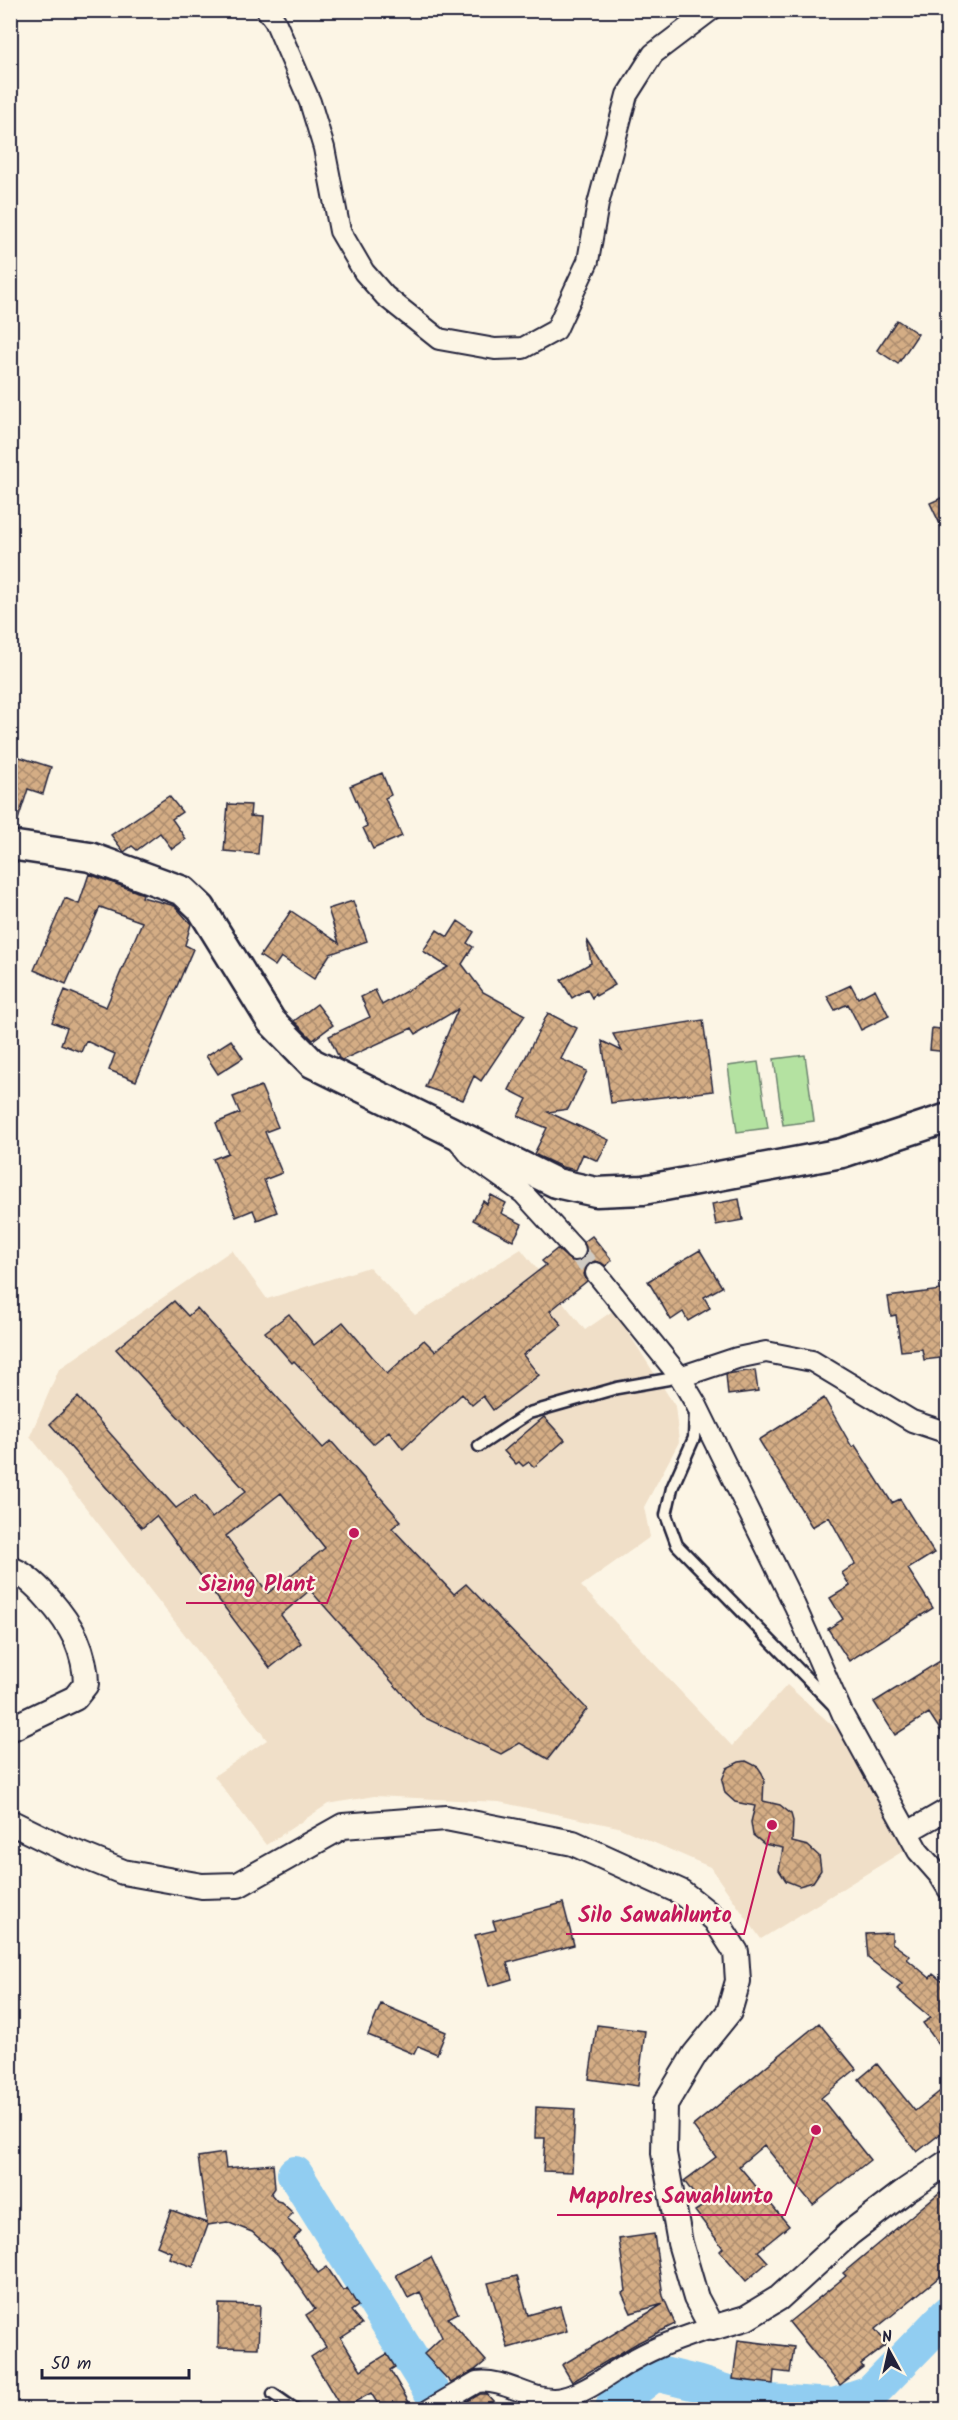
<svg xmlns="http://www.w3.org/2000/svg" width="958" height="2420" viewBox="0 0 958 2420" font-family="Kalam,sans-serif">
  <defs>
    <pattern id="building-cross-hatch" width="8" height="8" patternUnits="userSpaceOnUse" patternTransform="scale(1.5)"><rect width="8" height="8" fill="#d4ad85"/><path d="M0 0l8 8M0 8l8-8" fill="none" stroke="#ac8c6e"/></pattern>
  </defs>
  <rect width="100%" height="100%" fill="#fcf5e5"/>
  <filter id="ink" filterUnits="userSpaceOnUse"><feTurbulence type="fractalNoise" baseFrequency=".0167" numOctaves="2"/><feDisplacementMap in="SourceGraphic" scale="12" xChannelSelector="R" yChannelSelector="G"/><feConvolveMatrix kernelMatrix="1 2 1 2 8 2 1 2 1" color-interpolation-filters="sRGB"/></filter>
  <g filter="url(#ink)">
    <path fill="#f0dfc8" d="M521,1249L585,1330L614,1310L675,1406L679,1442L644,1507L650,1537L581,1586L732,1746L787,1685L840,1732L908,1848L761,1939L710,1867L618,1827L499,1802L374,1796L328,1804L266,1845L214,1776L267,1740L30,1436L59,1369L232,1250L267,1299L369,1267L415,1315Z"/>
    <path fill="#b4e2a1" stroke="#6b826e" stroke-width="1.5" d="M805,1055L814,1121L783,1125L774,1059Z
      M758,1062L768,1128L737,1132L728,1066Z"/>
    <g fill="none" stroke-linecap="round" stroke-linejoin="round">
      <path stroke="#91cdf1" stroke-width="36" d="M295,2174L443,2410
        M612,2410L614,2405L655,2373L696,2383L753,2401L834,2406L870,2394L948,2314"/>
    </g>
    <path fill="url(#building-cross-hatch)" stroke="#22223b" stroke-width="1.5" fill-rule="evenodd" d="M897,320L918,334L898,364L877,350Z
      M948,495V541L930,503Z
      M10,754L51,767L43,794L28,789L15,829H10Z
      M382,773L391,795L385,798L402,836L373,849L363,828L367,826L350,786Z
      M169,796L182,812L172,819L186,839L172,849L160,833L137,850L132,846L124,852L111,835Z
      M228,804L251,805L250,816L261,817L258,854L224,851Z
      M89,874L143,894L142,897L175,906L191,924L185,945L193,949L136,1081L109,1070L115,1054L86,1041L81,1052L61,1044L67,1028L52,1022L65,990L106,1007L142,922L100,907L66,984L34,970L65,898L79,904Z
      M353,901L367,941L330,954L314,979L281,957L275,966L260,956L291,911L339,943L328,909Z
      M458,921L474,932L467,943L473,947L462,964L483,992L525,1015L481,1081L474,1076L463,1100L425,1087L458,1009L416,1034L412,1028L342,1060L339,1058L329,1036L370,1017L361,997L375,990L382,1005L448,967L423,951L437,930L448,937Z
      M587,940L615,985L596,996L595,993L592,998L587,989L572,998L561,980L591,963Z
      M851,985L858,998L875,989L889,1016L861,1030L848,1004L835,1010L827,996Z
      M317,1004L333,1025L313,1040L294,1021Z
      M548,1013L577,1028L561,1059L587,1071L568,1109L548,1112L609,1140L598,1161L583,1154L576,1170L562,1167L534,1154L547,1128L518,1116L527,1099L509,1090Z
      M703,1020L713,1091L611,1103L602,1041L622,1051L613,1034Z
      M932,1028L948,1030V1052L930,1050Z
      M231,1040L243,1058L218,1074L206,1056Z
      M261,1086L278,1127L265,1132L282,1173L264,1180L277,1212L257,1220L253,1210L236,1217L213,1159L228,1153L216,1123L240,1113L233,1097Z
      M491,1195L506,1203L501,1213L522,1224L513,1241L473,1220L483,1201L487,1204Z
      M739,1199L743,1220L716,1225L712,1204Z
      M592,1236L612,1260L606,1266L595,1261L588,1264L584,1274L587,1281L550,1311L562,1325L523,1355L539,1375L493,1410L483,1396L472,1405L462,1394L403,1449L389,1431L373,1444L294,1361L292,1363L265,1332L289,1314L314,1345L343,1322L387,1374L424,1340L435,1351L546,1265L542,1261L557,1249L571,1261L583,1259L587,1253L584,1242Z
      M700,1250L722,1287L704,1297L710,1308L688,1321L683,1312L671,1320L648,1281Z
      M948,1289V1357L924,1360L922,1349L901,1351L896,1315L891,1316L888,1297Z
      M174,1301L188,1316L197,1308L323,1448L331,1441L401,1521L392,1528L454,1594L466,1584L587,1709L548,1759L520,1743L501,1754L423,1717L310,1590L281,1615L301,1643L270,1668L156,1516L142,1528L50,1424L78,1397L176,1508L195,1495L212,1518L246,1491L116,1349ZM281,1493L325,1548L268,1593L226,1536Z
      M755,1370L758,1391L728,1395L726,1374Z
      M824,1398L852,1447L855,1445L892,1503L900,1499L934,1553L908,1569L933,1608L849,1661L828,1629L843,1619L830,1598L850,1586L842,1573L855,1564L829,1517L812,1527L759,1440Z
      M544,1417L565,1440L534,1467L529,1462L523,1466L519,1462L516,1464L504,1451Z
      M948,1656V1742L929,1713L895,1735L874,1702Z
      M746,1761L758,1767L762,1773L764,1779L763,1801L780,1805L791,1814L793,1821L792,1842L808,1846L819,1856L821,1870L813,1882L799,1886L786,1881L779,1870L783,1848L764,1844L753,1835L751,1822L755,1806L735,1802L725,1793L722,1780L727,1768L739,1762Z
      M563,1903L574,1945L507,1963L512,1979L489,1986L475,1935L496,1930L493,1921Z
      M892,1933V1943L910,1956L907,1959L930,1978L933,1974L948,1986V2057L923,2023L931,2018L897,1989L902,1984L868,1958L866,1934Z
      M381,2004L446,2032L437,2054L418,2046L414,2054L368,2035Z
      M819,2023L856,2069L821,2098L870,2160L813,2205L764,2145L739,2166L789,2226L758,2251L768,2262L746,2281L720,2251L723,2248L695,2211L703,2206L684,2181L716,2157L693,2126Z
      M597,2025L645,2031L638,2086L589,2079Z
      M877,2064L915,2111L948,2085V2128L917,2152L859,2079Z
      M536,2107L575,2109L572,2172L543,2171L545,2138H535Z
      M224,2153L226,2168L273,2164L275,2188L271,2194L277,2201L281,2202L293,2213L287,2219L301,2231L294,2239L318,2273L327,2267L343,2291L347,2288L358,2306L351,2311L362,2324L341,2338L361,2370L387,2354L395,2367L390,2370L413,2409H381L371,2393L342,2409L311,2357L326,2347L306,2315L315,2309L278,2255L252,2232L227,2222L208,2225L193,2267L169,2258L171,2252L157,2246L171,2210L207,2223L198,2157Z
      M940,2192L948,2201V2270L875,2329L887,2344L861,2364L863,2367L840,2385L789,2322L846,2276L843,2273Z
      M654,2234L663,2296L675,2324L639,2342L572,2382L562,2365L663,2304L631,2313L622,2293L626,2291L619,2239Z
      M431,2257L458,2313L448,2318L486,2361L475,2370L451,2383L424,2354L442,2337L420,2292L408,2298L396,2275Z
      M517,2276L528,2315L560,2306L567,2331L508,2348L488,2283Z
      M219,2304L260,2305L258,2348L218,2347Z
      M738,2340L794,2347L790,2373L774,2371L773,2384L733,2379Z
      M480,2394H487L500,2409H454Z"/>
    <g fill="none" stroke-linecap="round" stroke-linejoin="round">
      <path stroke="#d0cbc3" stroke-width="20" stroke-dasharray="20 10" stroke-linecap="butt" d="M575,1250L596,1273"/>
      <defs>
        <path id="service" d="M695,1410L694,1438L672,1488L666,1515L677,1545L833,1705
          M479,1446L529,1413L617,1388L680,1377
          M273,2394L296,2410"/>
        <path id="minor" d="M267,10L275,21L310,102L324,148L340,231L364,272L385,296L439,339L495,349L523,348L556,330L588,261L598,204L627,95L653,54L711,10
          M459,1141L471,1156L523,1193L575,1250
          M596,1273L680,1377L696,1404L795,1606L843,1715L918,1851L940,1876L948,1889
          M680,1377L737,1358L766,1352L812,1361L912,1421L948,1433
          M908,1832L948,1809
          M429,2410L477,2382C507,2378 533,2404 562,2398C588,2393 612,2371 635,2359C659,2345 686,2336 712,2328"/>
        <path id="tertiary" d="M10,1569C34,1576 66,1618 76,1639C82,1653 86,1669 86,1684L75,1698L10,1729
          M10,1822L61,1847L123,1872L202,1886L238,1885L343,1826L446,1818L573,1843L681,1892L715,1919L736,1952L738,1981L729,2012L695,2054L665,2104L664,2153L680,2243L696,2298L712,2328L746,2318L779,2298L850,2233L905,2191L948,2162"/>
        <path id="secondary" d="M10,845L90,857L183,891L201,908L271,1021L312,1063L556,1183L596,1192L643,1190L842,1153L948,1118"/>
      </defs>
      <use href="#service" stroke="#22223b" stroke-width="15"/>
      <use href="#minor" stroke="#22223b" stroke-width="24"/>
      <use href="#tertiary" stroke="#22223b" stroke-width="28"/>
      <use href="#secondary" stroke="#22223b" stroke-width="33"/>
      <use href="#service" stroke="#fcf5e5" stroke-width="10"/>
      <use href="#minor" stroke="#fcf5e5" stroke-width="20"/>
      <use href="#tertiary" stroke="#fcf5e5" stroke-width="24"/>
      <use href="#secondary" stroke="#fcf5e5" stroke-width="28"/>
    </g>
  </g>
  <path fill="none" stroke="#c2185b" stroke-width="2" d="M354 1533L327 1603H186M772 1825L744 1934H566M816 2130L785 2215H557"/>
  <g fill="#c2185b" stroke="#fcf5e5" stroke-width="2">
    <circle cx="354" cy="1533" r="6"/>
    <circle cx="772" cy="1825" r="6"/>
    <circle cx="816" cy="2130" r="6"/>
  </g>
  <g font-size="22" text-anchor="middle" font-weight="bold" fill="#c2185b" stroke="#fcf5e5" stroke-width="4.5" stroke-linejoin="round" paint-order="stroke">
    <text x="257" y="1591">Sizing Plant</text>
    <text x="655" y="1922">Silo Sawahlunto</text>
    <text x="671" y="2203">Mapolres Sawahlunto</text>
  </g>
  <rect width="958" height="2420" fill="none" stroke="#fcf5e5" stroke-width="36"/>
  <rect x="18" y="18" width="922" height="2384" fill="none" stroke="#22223b" stroke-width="2" filter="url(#ink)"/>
  <g transform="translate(889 2351) rotate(352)" stroke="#fcf5e5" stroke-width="4.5" paint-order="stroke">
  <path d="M0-4.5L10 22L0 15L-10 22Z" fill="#22223b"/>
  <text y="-9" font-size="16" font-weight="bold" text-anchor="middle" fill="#22223b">N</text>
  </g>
  <path d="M42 2369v9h147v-9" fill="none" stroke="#22223b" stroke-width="3"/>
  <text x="51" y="2369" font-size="18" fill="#22223b" stroke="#fcf5e5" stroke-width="4.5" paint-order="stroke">50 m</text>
</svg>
